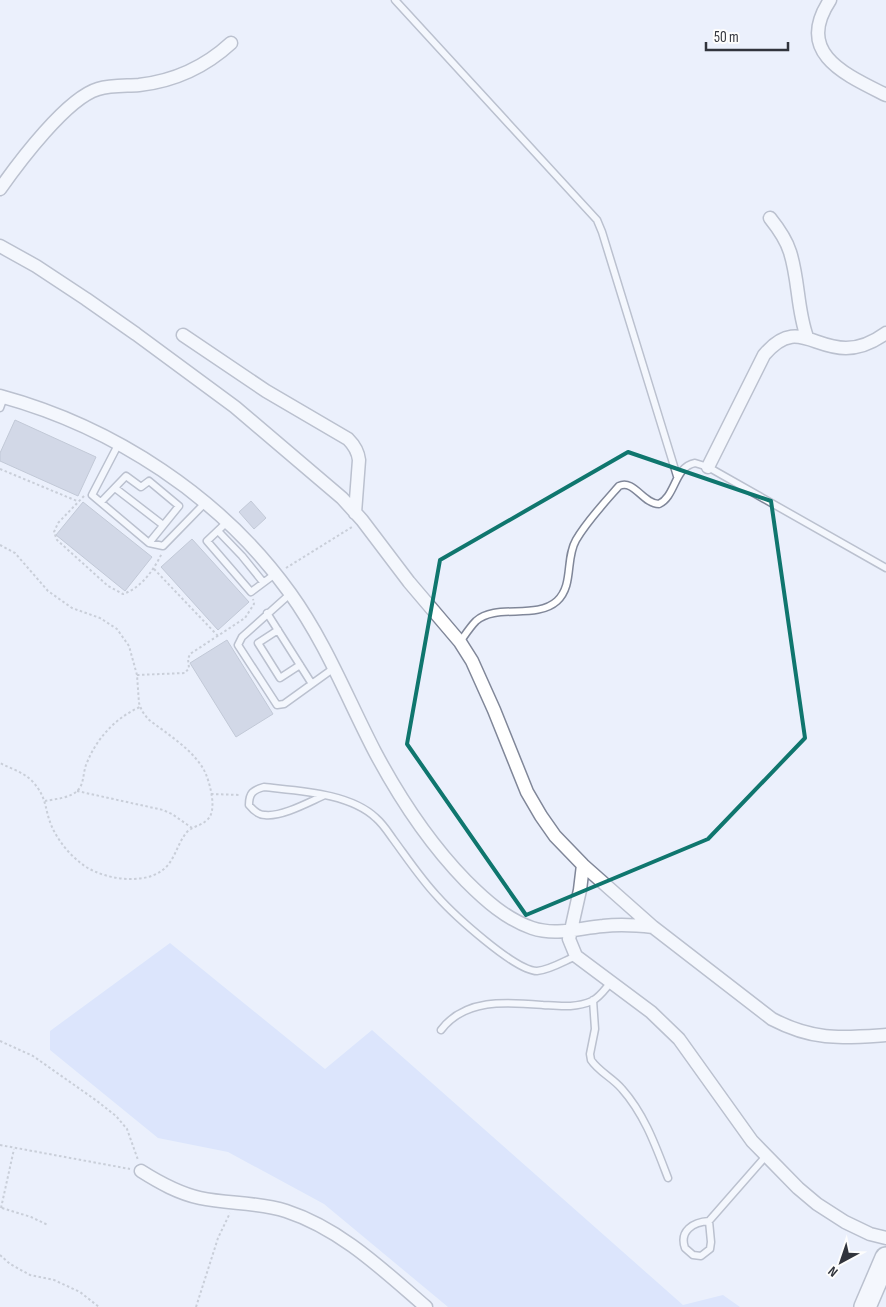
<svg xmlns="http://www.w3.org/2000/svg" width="886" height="1307" viewBox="0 0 886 1307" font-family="'Sofia Sans Condensed',sans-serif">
  <rect width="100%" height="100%" fill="#ebf0fc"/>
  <path fill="#c9d8fc" d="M170,943L325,1069L372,1030L683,1305L723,1295L740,1307H448L324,1204L228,1152L158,1138L50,1050V1031Z"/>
  <path fill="#b3bbcf" stroke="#9098aa" d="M15,420L96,457L78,496L0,461V453Z
    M251,501L266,518L254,529L239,512Z
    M83,502L152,557L125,591L56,535Z
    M192,539L249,602L218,630L161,567Z
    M227,640L273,714L236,737L190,663Z"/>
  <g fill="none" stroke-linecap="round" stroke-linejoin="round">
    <defs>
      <path id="lane" d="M395,0L597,220L602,232L677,476
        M0,408L4,397
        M118,445L92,495L149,543L163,546L205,503
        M115,488L163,525
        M101,502L126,476L141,487L149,481L179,506L149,543
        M227,522L207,541L251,592L275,574
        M218,531L242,556L263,582
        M290,594L242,637L238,645L277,705L284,704L334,668
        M267,613L312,684
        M278,630L258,643L280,678L300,665
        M460,642C465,635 470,627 476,621C496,603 536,620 557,601C574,585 565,559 576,540C587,521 604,503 619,486C634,479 643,504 659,504C676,496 674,467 695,463L708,467L886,568
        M325,795C309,802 282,817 265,815C258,815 253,810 249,805C249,793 253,790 264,787C299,791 350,793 376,818C383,824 388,832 393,839C407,858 421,879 437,896C453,914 515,971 537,971C550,970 564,961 576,956
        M593,1000L595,1029L590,1054L591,1060C599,1072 613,1078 622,1089C645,1115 656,1147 668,1178
        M441,1030C465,998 507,1002 543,1005C560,1006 576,1008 592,1001C600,997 605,989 611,982
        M709,1221L711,1242L710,1249L701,1256L693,1255L685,1248C679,1231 693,1222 709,1221Z
        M709,1221L766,1156"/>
      <path id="street" d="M830,0C795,53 844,74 886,95
        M0,189C19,162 67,98 98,89C111,85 126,86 139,85C175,81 205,67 231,43
        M770,218C778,228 786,239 790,252C799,280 797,310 807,337
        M0,246L36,266L86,299L136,334L235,407L342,498L362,520L409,582L460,642L472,661L494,710L527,792L541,816L555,836L583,865L653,927L772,1019C814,1041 841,1038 886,1035
        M183,335L266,391L348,439C354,445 358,451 359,460L355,513
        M0,396C114,427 221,497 290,593C326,643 347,698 375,752C400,799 429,843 466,881C485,900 506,919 532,928C556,936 579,928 603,926C620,924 636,925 653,927
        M708,467L764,355C795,318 812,348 846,348C860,348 875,341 886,333
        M583,865L580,890L569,939L576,956L651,1012L679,1039L752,1141L798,1188L817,1204L845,1222L870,1234L886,1238
        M141,1171C160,1183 178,1193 200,1198C228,1204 258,1202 286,1211C341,1229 383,1270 426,1307"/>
      <path id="highway" d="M865,1307L886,1258"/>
    </defs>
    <use href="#lane" stroke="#808799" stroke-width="9"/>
    <use href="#street" stroke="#808799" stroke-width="15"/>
    <use href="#highway" stroke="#808799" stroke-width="24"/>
    <path stroke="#a0a5af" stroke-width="2" stroke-dasharray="2.5 2.5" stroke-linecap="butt" d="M0,469L77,501
      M84,496L58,523L54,532L57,540L108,586L123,594C141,588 154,570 162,553
      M0,545L15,553L48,591L72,608L100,618L117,629L129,646L137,675L139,703L142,711L148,719C167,734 199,753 207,777C211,788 217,812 207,820C201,826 193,826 187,832C179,841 176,855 168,865C152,884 117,881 96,872C78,865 60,845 52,827C44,809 48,799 33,782C24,772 11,769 0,763
      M286,568L352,527
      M154,569L218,636
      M137,675L185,673L189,668L188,659L190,654L245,618L254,604L253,599
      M77,791L163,810L172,814L192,828
      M211,794L241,795
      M45,801C55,799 71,798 78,790C84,784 83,773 86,765C96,739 115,718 140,707
      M0,1041L33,1056L97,1101L116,1116L127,1129L138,1160
      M0,1145L130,1169
      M1,1208L14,1149
      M2,1208L31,1217L48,1225
      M0,1255L10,1264L30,1275L54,1280L80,1292L99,1307
      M196,1307L218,1238L230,1213"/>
    <use href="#lane" stroke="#fff" stroke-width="6"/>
    <use href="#street" stroke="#fff" stroke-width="12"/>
    <use href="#highway" stroke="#fff" stroke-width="21"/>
  </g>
  <path d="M0 0H886V1307H0ZM628,452L771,501L805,738L708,839L526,915L407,744L440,560Z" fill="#ebf0fc" fill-opacity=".55" fill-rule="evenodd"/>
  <path fill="none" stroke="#0f766e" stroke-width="4" stroke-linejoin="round" d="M628,452L771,501L805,738L708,839L526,915L407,744L440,560Z"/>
  <g transform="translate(841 1262) rotate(220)" stroke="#fdfdfd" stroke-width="4" paint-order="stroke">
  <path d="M0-4L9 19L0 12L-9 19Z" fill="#31343c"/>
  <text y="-8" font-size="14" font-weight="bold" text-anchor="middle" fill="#31343c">N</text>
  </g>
  <path d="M706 42v8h82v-8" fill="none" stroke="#31343c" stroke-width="2.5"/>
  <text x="714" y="42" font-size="15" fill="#31343c" stroke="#fdfdfd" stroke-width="4" paint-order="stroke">50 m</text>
</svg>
